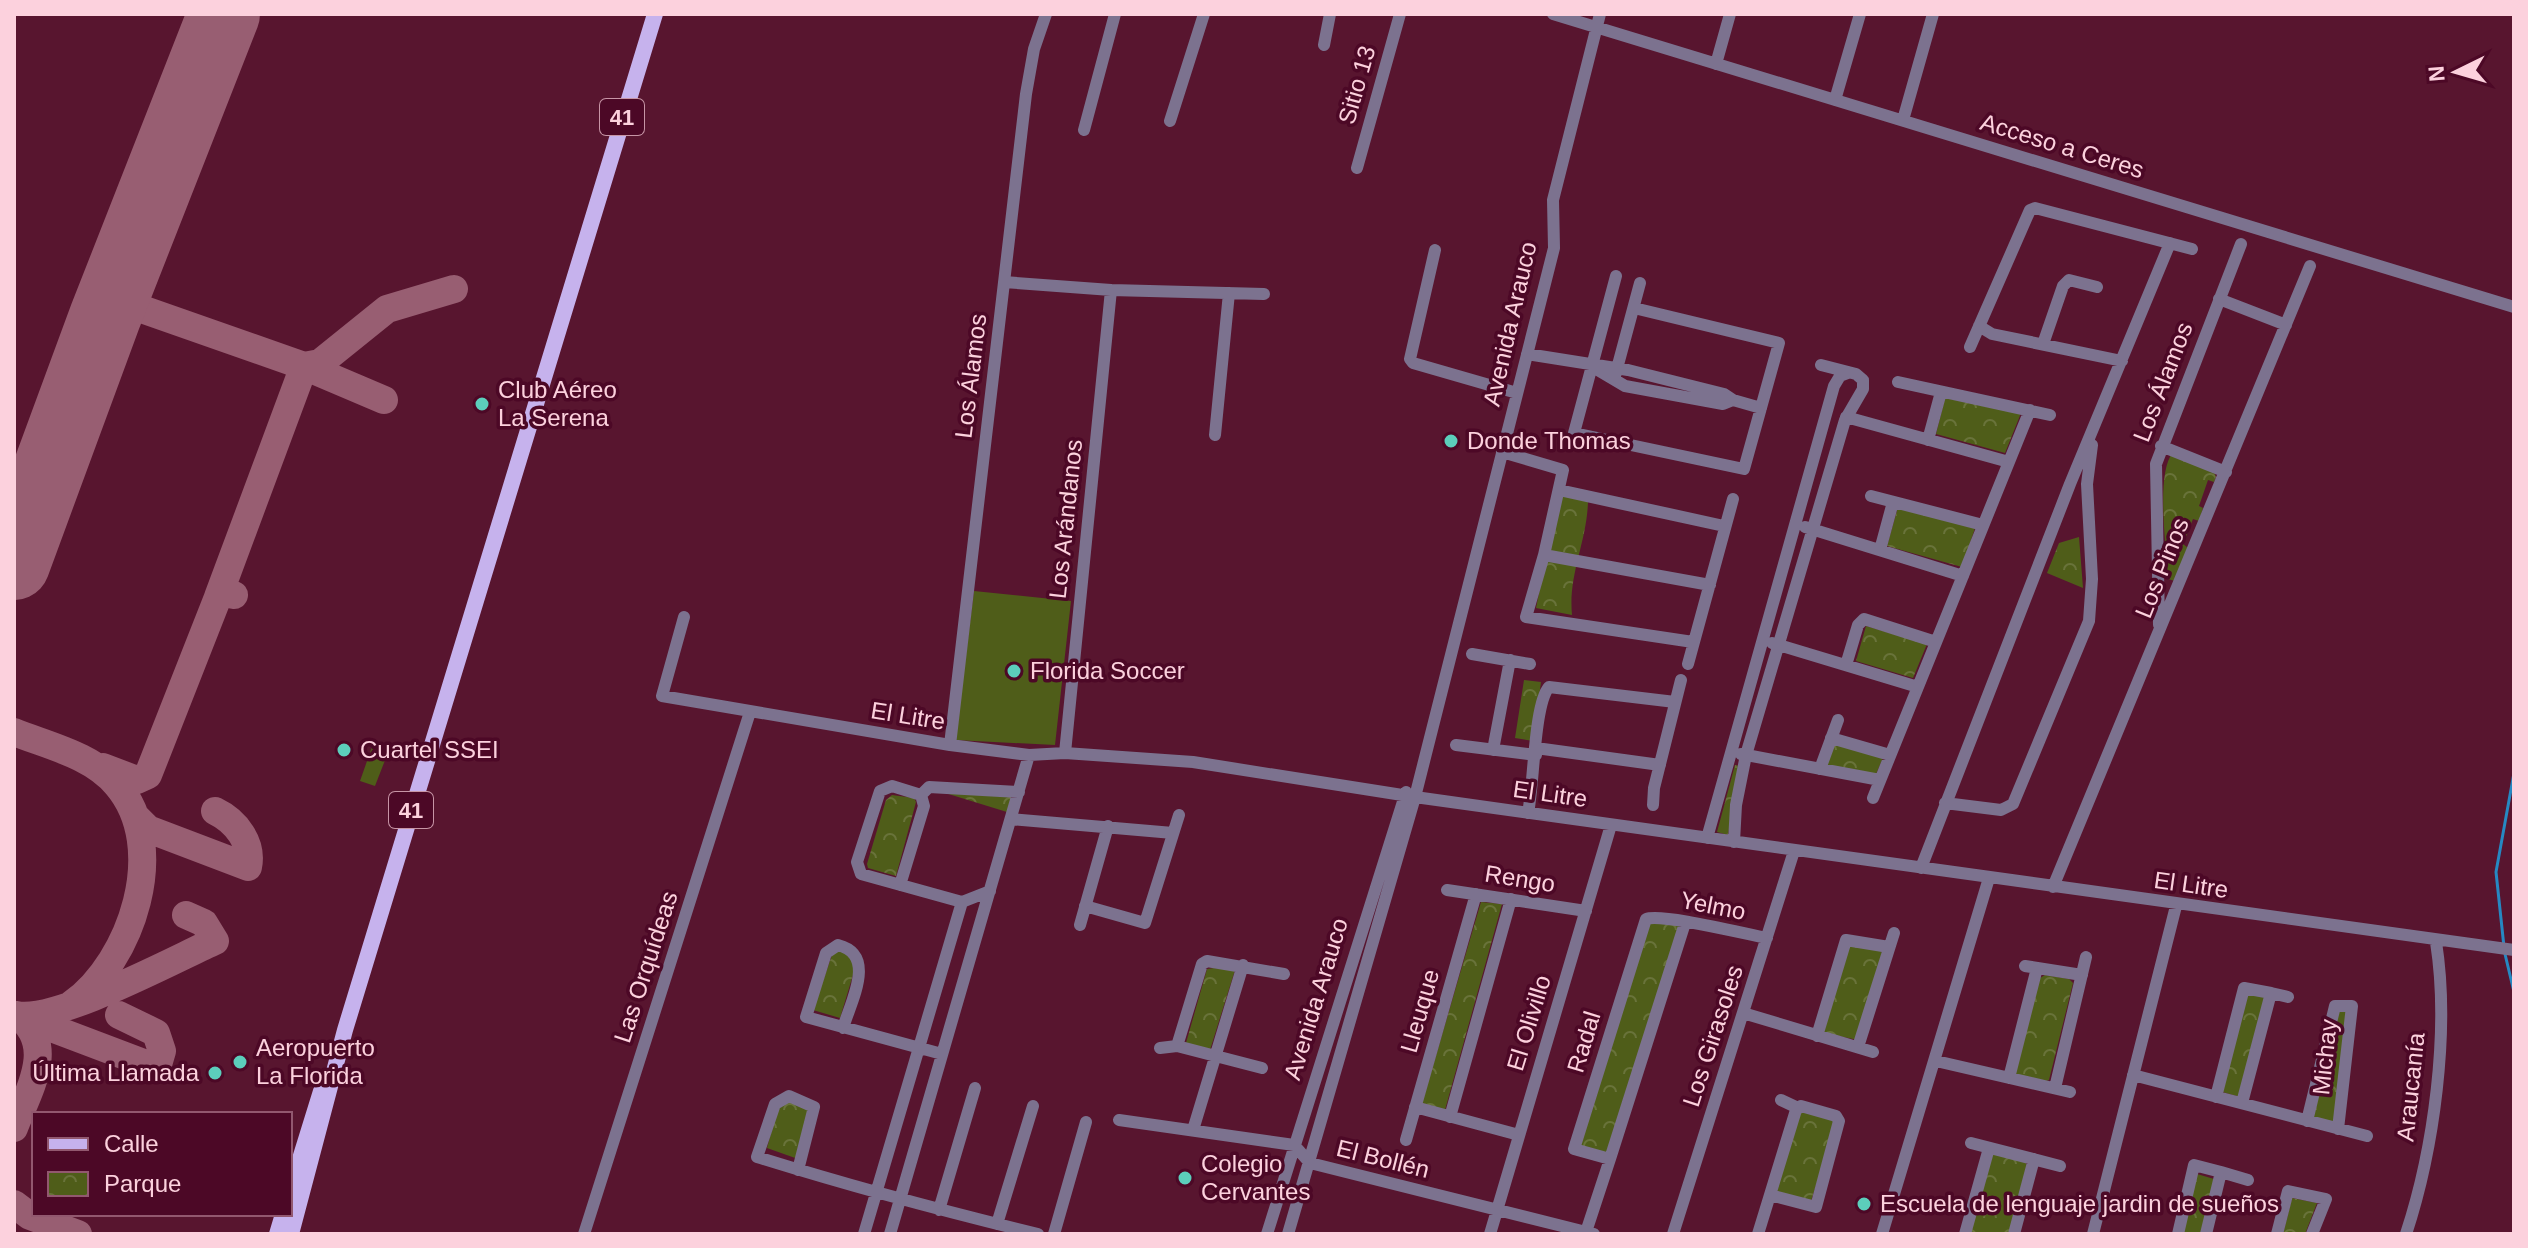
<svg xmlns="http://www.w3.org/2000/svg" width="2528" height="1248" viewBox="0 0 2528 1248" font-family="Arial,sans-serif">
  <defs>
    <pattern id="park-crowns" width="20" height="18" patternUnits="userSpaceOnUse" patternTransform="scale(2)"><rect width="20" height="18" fill="#4f5d19"/><path d="M2 6a3 3 0 1 1 6 0M12 15a3 3 0 1 1 6 0" fill="none" stroke="#69733a"/></pattern>
  </defs>
  <rect width="100%" height="100%" fill="#58152f"/>
  <path fill="#4f5d19" d="M974,591L1071,601L1055,745L955,740Z
    M373,744L389,750L375,786L360,781Z"/>
  <path fill="url(#park-crowns)" d="M1945,398L2021,413L2005,453L1936,434Z
    M2173,452L2213,469L2216,477L2214,482L2208,480L2199,506L2203,508L2199,521L2193,519L2183,544L2188,548L2175,581L2168,579C2167,551 2155,474 2173,452Z
    M1559,494L1588,501C1587,542 1568,574 1572,615L1536,608Z
    M1898,507L1975,528L1962,567L1887,546Z
    M2079,537L2083,588L2047,573L2059,543Z
    M1866,626L1927,644L1913,678L1856,661Z
    M1524,680L1541,682L1533,741L1515,738Z
    M1834,743L1883,758L1876,774L1827,765Z
    M1735,765L1740,766L1728,835L1717,832Z
    M942,792L1012,794L1007,812Z
    M892,795L914,798L916,802L896,876L868,868L867,864L886,800Z
    M1481,902L1502,904L1445,1110L1422,1103Z
    M1649,920L1680,925L1607,1154L1576,1145Z
    M1852,945L1880,950L1883,954L1858,1040L1824,1033L1823,1028L1847,948Z
    M839,951L848,952L856,965L840,1018L813,1010L832,955Z
    M1214,968L1235,970L1210,1050L1186,1043L1207,969Z
    M2045,975L2069,979L2073,983L2049,1080L2043,1082L2017,1077L2015,1069L2040,978Z
    M2245,991L2267,997L2240,1097L2219,1091Z
    M2337,1011H2348L2335,1125L2311,1117Z
    M789,1101L809,1110L798,1159L767,1148L778,1107Z
    M1803,1110L1832,1118L1836,1123L1811,1201L1780,1194L1776,1189L1797,1114Z
    M1994,1154L2024,1161L2028,1166L2012,1234H1970L1989,1157Z
    M2197,1174L2214,1179L2201,1234H2182Z
    M2292,1198L2317,1203L2305,1234H2283Z"/>
  <g fill="none" stroke-linecap="round" stroke-linejoin="round">
    <path stroke="#2688c2" stroke-width="3" d="M2504,947L2496,872L2514,773
      M2505,954L2514,992"/>
    <path stroke="#985e72" stroke-width="28" d="M121,278L124,297L133,306L304,366L384,400
      M221,593L218,597L304,366L320,363L387,309L454,289
      M14,732C49,746 92,755 117,785C170,847 132,961 72,1004
      M103,767L137,780L148,775L218,597L222,593L234,595
      M135,816L148,829L248,867C253,843 236,821 215,811
      M16,1015C56,1023 173,960 215,941L204,923L186,915
      M22,1017L157,1068L162,1051L156,1033L119,1015
      M14,1128C28,1091 58,1045 17,1015
      M14,1204L30,1216L78,1234"/>
    <path stroke="#985e72" stroke-width="72" d="M14,564L105,317L224,14"/>
    <path stroke="#7c728f" stroke-width="12" d="M1553,14L2514,307
      M1324,45L1330,14
      M1716,64L1730,14
      M1835,100L1860,14
      M1903,120L1933,14
      M1170,121L1204,14
      M1084,130L1115,14
      M1357,168L1400,14
      M1435,250L1410,359L1413,363L1517,393
      M1616,276L1574,433L1744,469L1779,343L1634,308
      M1004,282L1111,290L1264,294
      M2219,299L2286,325
      M1979,326L1992,334L2122,361
      M2043,344L2063,286L2069,280L2097,287
      M1970,347L2030,210L2035,208L2192,249
      M1527,354L1628,370L1724,394L1733,400L1761,408
      M1598,370L1625,386L1723,404L1733,400
      M1615,376L1640,283
      M1898,382L2050,415
      M1846,417L2009,462
      M1215,435L1229,293
      M1928,440L1941,392
      M2161,446L2226,472
      M1502,452L1563,470L1544,555L1710,585
      M1559,490L1724,526
      M1871,496L1983,525
      M1805,527L1963,576
      M1880,550L1893,502
      M1544,555L1526,617L1693,642
      M684,617L662,696L950,745L1029,755L1065,753L1193,762L1415,797L2514,950
      M2159,625L2156,464L2241,244
      M1772,643L1918,687
      M1472,654L1530,664
      M1688,664L1733,499
      M1846,665L1858,625L1864,619L1936,642
      M1831,738L1890,755
      M950,745L1026,94L1034,49L1046,14
      M1456,745L1536,755
      M1536,748L1660,765
      M1493,750L1510,660
      M1065,753L1111,290
      M1741,754L1880,780
      M1820,769L1838,720
      M921,795L929,787L1019,792
      M1873,798L2030,410
      M1945,803L2001,810L2013,804L2089,621L2092,579L2087,484L2092,445
      M1653,805L1654,788L1681,680
      M1528,813C1534,784 1534,704 1549,687L1675,702
      M1011,819L1173,833
      M1707,838L1834,386L1840,376L1848,373
      M1734,842L1736,805L1746,755L1845,420L1863,389V380L1856,374L1821,365
      M1921,868L2070,484L2170,243
      M900,885L924,806L921,795L892,786L880,791L857,862L861,874L962,902
      M2053,887L2310,266
      M1447,890L1586,911
      M962,902L990,891
      M1085,906L1145,923L1179,815
      M1685,923L1610,1159L1574,1149L1646,919C1662,913 1745,934 1767,938
      M1080,925L1108,826
      M2025,966L2082,975
      M2271,993L2288,997
      M1743,1013L1873,1052
      M843,1028C851,1001 877,955 838,945L826,953L806,1017L942,1054
      M1817,1036L1846,940L1889,947
      M1177,1046L1202,964L1207,961L1284,974
      M1858,1047L1894,933
      M1160,1048L1177,1046L1262,1068
      M1936,1061L2070,1092
      M2133,1075L2367,1136
      M2009,1078L2037,968
      M2055,1088L2086,957
      M2216,1097L2244,988L2271,993L2242,1103
      M1781,1100L1798,1108
      M1415,1107L1519,1135
      M1450,1117L1511,899
      M1119,1120L1294,1145L1310,1163L1594,1234
      M2307,1121L2335,1006H2352L2338,1129
      M1193,1130L1243,965
      M1406,1140L1476,894
      M1971,1143L2060,1166
      M798,1170L814,1107L789,1096L775,1104L757,1157C850,1186 943,1211 1038,1234
      M2221,1172L2248,1180
      M939,1210L975,1088
      M997,1224L1033,1106
      M1586,1232L1610,1159
      M584,1234L750,712
      M864,1234L962,902
      M890,1234L1029,755
      M1054,1234L1086,1122
      M1267,1234L1406,792
      M1288,1234L1415,797L1554,248L1553,200L1600,14
      M1490,1234L1611,825
      M1673,1234L1794,851
      M1758,1234L1796,1110L1801,1106L1836,1116L1839,1121L1816,1207L1770,1195
      M1882,1234L1989,878
      M1965,1234L1989,1148
      M2014,1234L2034,1159
      M2093,1234L2176,906
      M2178,1234L2194,1165L2221,1172L2206,1234
      M2277,1234L2288,1191L2326,1199L2312,1234
      M2406,1234C2434,1149 2450,1031 2436,942"/>
    <path stroke="#c6b2ed" stroke-width="16" d="M290,1191L321,1091
      M277,1234L283,1214
      M291,1234L345,1030L655,14"/>
  </g>
  <g fill="#5ccebb" stroke="#4c0826" stroke-width="3">
    <circle cx="482" cy="404" r="8"/>
    <circle cx="1451" cy="441" r="8"/>
    <circle cx="1014" cy="671" r="8"/>
    <circle cx="344" cy="750" r="8"/>
    <circle cx="240" cy="1062" r="8"/>
    <circle cx="215" cy="1073" r="8"/>
    <circle cx="1185" cy="1178" r="8"/>
    <circle cx="1864" cy="1204" r="8"/>
  </g>
  <g text-anchor="middle" stroke-width="7" stroke-linejoin="round" paint-order="stroke">
    <g fill="#4c0826" stroke="#c795a6" stroke-width="2">
      <rect x="600" y="99" width="44" height="36" rx="6"/>
      <rect x="389" y="792" width="44" height="36" rx="6"/>
    </g>
    <g font-size="22" font-weight="bold" fill="#fcd1dd">
      <text x="622" y="125">41</text>
      <text x="411" y="818">41</text>
    </g>
    <g font-size="24" fill="#fcd1dd" stroke="#4c0826">
      <text transform="translate(1357 85) rotate(-74)" y="8">Sitio 13</text>
      <text transform="translate(2062 146) rotate(17)" y="8">Acceso a Ceres</text>
      <text transform="translate(1510 324) rotate(-77)" y="8">Avenida Arauco</text>
      <text transform="translate(971 376) rotate(-83)" y="8">Los Álamos</text>
      <text transform="translate(2163 382) rotate(-69)" y="8">Los Álamos</text>
      <text transform="translate(1066 519) rotate(-84)" y="8">Los Arándanos</text>
      <text transform="translate(2162 568) rotate(-68)" y="8">Los Pinos</text>
      <text transform="translate(908 716) rotate(9)" y="8">El Litre</text>
      <text transform="translate(1550 794) rotate(8)" y="8">El Litre</text>
      <text transform="translate(1520 879) rotate(9)" y="8">Rengo</text>
      <text transform="translate(2191 885) rotate(8)" y="8">El Litre</text>
      <text transform="translate(1713 906) rotate(11)" y="8">Yelmo</text>
      <text transform="translate(646 967) rotate(-72)" y="8">Las Orquídeas</text>
      <text transform="translate(1316 999) rotate(-73)" y="8">Avenida Arauco</text>
      <text transform="translate(1420 1011) rotate(-74)" y="8">Lleuque</text>
      <text transform="translate(1529 1023) rotate(-73)" y="8">El Olivillo</text>
      <text transform="translate(1713 1036) rotate(-72)" y="8">Los Girasoles</text>
      <text transform="translate(1584 1042) rotate(-73)" y="8">Radal</text>
      <text transform="translate(2325 1057) rotate(-84)" y="8">Michay</text>
      <text transform="translate(2411 1087) rotate(-84)" y="8">Araucanía</text>
      <text transform="translate(1383 1159) rotate(14)" y="8">El Bollén</text>
    </g>
    <g font-size="24" fill="#fcd1dd" stroke="#4c0826" text-anchor="start">
      <text x="498" y="398">Club Aéreo<tspan x="498" dy="28">La Serena</tspan></text>
      <text x="1467" y="449">Donde Thomas</text>
      <text x="1030" y="679">Florida Soccer</text>
      <text x="360" y="758">Cuartel SSEI</text>
      <text x="256" y="1056">Aeropuerto<tspan x="256" dy="28">La Florida</tspan></text>
      <text x="199" y="1081" text-anchor="end">Última Llamada</text>
      <text x="1201" y="1172">Colegio<tspan x="1201" dy="28">Cervantes</tspan></text>
      <text x="1880" y="1212">Escuela de lenguaje jardin de sueños</text>
    </g>
  </g>
  <rect width="2528" height="1248" fill="none" stroke="#fcd1dd" stroke-width="32"/>
  <rect x="32" y="1112" width="260" height="104" fill="#4c0826" stroke="#92586f" stroke-width="2"/>
  <rect x="48" y="1138" width="40" height="12" fill="#c6b2ed" stroke="#92586f" stroke-width="2"/>
  <text x="104" y="1152" font-size="24" fill="#fcd1dd">Calle</text>
  <rect x="48" y="1172" width="40" height="24" fill="url(#park-crowns)" stroke="#92586f" stroke-width="2"/>
  <text x="104" y="1192" font-size="24" fill="#fcd1dd">Parque</text>
  <g transform="translate(2456 72) rotate(265)" stroke="#4c0826" stroke-width="6" paint-order="stroke">
  <path d="M0-6L14 30L0 20L-14 30Z" fill="#fcd1dd"/>
  <text y="-12" font-size="22" font-weight="bold" text-anchor="middle" fill="#fcd1dd">N</text>
  </g>
</svg>
